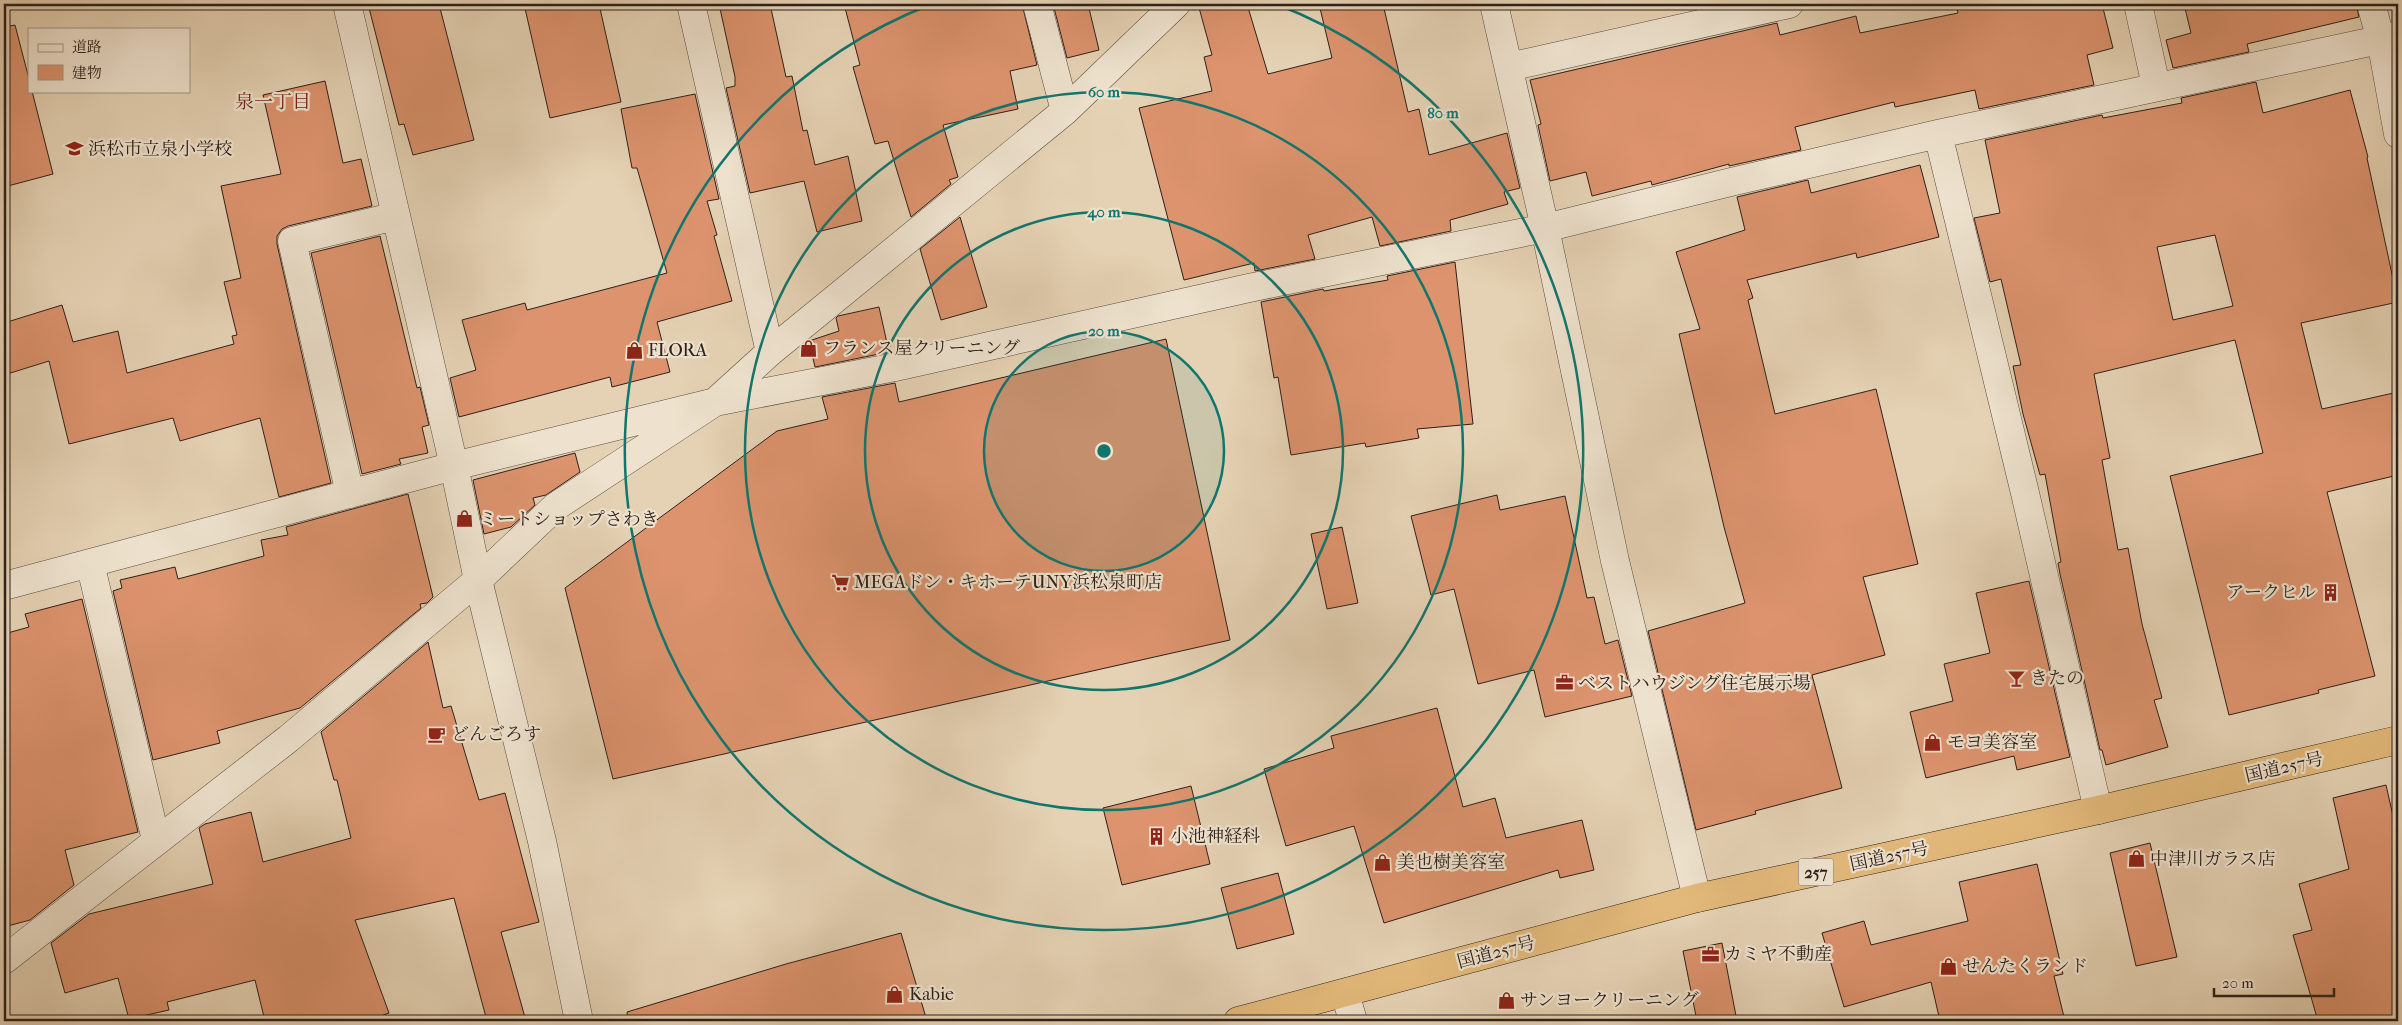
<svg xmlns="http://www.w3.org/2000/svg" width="2402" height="1025" viewBox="0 0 2402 1025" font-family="'IM FELL French Canon','Noto Serif JP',serif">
  <rect width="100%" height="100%" fill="#e5d2b4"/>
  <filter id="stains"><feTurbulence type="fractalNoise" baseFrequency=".004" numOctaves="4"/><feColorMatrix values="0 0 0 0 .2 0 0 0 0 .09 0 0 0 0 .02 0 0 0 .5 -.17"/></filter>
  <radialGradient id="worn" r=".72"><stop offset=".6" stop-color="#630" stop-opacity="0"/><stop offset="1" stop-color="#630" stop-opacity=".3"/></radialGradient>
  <path fill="#dc936e" stroke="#2d201b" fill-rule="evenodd" d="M368,4H439L474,140L413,155L404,124L399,125Z
    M524,4H599L621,102L550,118Z
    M719,4H770L786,77L792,76L803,131L807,130L815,165L848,156L862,221L817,232L804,181L750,193L726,88L735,86V77Z
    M844,4H1022L1037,65L1010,71L1018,109L943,125L958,177L949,180L951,184L911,217L888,141L875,144L853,67L860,65Z
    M1053,4H1088L1099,50L1067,58Z
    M1198,4H1247L1268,74L1332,58L1319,4H1383L1408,112L1419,109L1429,155L1507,133L1520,188L1504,192L1508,204L1450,220L1451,231L1380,246L1372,217L1308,235L1315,259L1255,271L1254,263L1184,280L1139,108L1212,91L1204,57L1212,55Z
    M1956,4H2102L2113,48L2087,55L2094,85L1979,109L1975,90L1895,107L1894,102L1795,127L1801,150L1729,166V164L1652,185L1651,181L1592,196L1586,172L1550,181L1538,125L1541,124L1530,80L1777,23L1780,35L1856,16L1860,33L1958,13Z
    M2184,4H2356L2359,17L2247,44L2249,52L2173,68L2166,40L2191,33Z
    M15,25L29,79V91H32L53,174L4,187V27Z
    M325,81L343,163L361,159L372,206L288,226L282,229L277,236V244L331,483L279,497L260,418L180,441L173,418L69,444L49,361L4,375V323L62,305L73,342L118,331L127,373L234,344L232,336L237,335L224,282L241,278L221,186L281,174L263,95Z
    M2256,82L2263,113L2350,90L2368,157L2367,158L2398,302L2301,323L2322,409L2398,392V475L2327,492L2375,676L2318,690L2319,693L2229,715L2170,476L2263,453L2235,340L2094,374L2110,458L2102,460L2118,550L2128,548L2142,624L2162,698L2154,700L2168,747L2106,765L2102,750H2100L2060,574L2058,563L2061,562L2045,474L2040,475L2023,414L2013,366L2021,365L2001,279L1990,282L1974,218L2000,213L1985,140L2102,115L2103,118L2182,103L2181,98ZM2215,235L2233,306L2173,320L2157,247Z
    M695,94L719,199L707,201L717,235L714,236L732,301L657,322L670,372L612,387L610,377L459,417L450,378L476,370L462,320L525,303L527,310L667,273L637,168H632L621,109Z
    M1920,165L1939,237L1857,258L1856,253L1747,280L1753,298L1748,300L1775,414L1876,389L1918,564L1863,577L1885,655L1812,675L1842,788L1755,811L1756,814L1696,830L1648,631L1745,603L1724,527L1679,334L1700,329L1676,252L1745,230L1737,197L1808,180L1811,193Z
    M960,217L987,307L941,320L920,249Z
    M380,236L417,388L420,387L429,425L422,427L428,453L399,459L401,464L362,474L311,253Z
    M1455,262L1473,424L1417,429L1419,438L1366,447L1365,443L1291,455L1278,377L1274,378L1261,302L1323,289L1324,291L1388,280L1387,276Z
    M879,307L889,352L815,367L809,341L839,331L836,318L838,316Z
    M1166,339L1230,640L613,779L565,588L777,431L828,419L822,397L895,383L899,402Z
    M575,453L580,472L546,495L533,498L535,505L511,527L484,534L473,480Z
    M408,494L433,597L427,603L420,604L421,608L300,708L217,731L220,743L153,760L113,591L122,588L120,580L175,567L178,579L264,556L261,540L288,535L286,527Z
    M1497,495L1500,510L1565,496L1587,598L1594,597L1605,644L1618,640L1632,696L1545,717L1534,670L1478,684L1454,589L1431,595L1411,516Z
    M1342,527L1358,603L1327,609L1311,534Z
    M2029,581L2070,757L2017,770L2014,756L1926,778L1910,712L1953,701L1944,664L1990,653L1976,593Z
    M82,599L138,832L65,850L74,885L30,920L4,927V634L29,627L25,614Z
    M428,642L443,708L451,706L479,800L505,793L539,922L501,932L526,1021H487L454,898L355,920L389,1013L366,1021H265L255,980L167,1002L169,1010L129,1019L118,978L65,993L51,943L89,914L213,884L199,828L205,824L251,812L263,862L351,838L337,780H334L321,732Z
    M1437,708L1463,807L1495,798L1506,838L1582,820L1594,870L1560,878L1558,870L1384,923L1354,826L1286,846L1264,769L1334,748L1331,736Z
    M2386,785L2398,838V1021H2318L2293,935L2312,930L2299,884L2349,869L2333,798Z
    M1191,786L1210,864L1122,885L1103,808Z
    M2150,843L2177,957L2136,966L2110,853Z
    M2037,864L2063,974L2054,976L2065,1021H1940L1931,982L1844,1007L1822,933L1864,921L1871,945L1968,921L1959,882Z
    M1278,873L1294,934L1237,949L1221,888Z
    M901,933L927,1021H628L627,1012L786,964Z
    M1722,943L1737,1021H1697L1683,951Z"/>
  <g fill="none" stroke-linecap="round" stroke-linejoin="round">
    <defs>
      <path id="street" d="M347,4L454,466L478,580L542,841L579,1021
        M691,4L770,352
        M1037,4L1065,111
        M1494,4L1545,228L1615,561L1697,898
        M2138,4L2156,86
        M2371,4L2381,40L2398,134
        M1509,67L1789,4
        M1938,134L2025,493L2098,810
        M350,494L292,241L396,216
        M90,563L156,840
        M4,586L454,466L715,402L895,367L1249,288L1545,228L1735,181L1938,134L2398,36
        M4,960L288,739L478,580L555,507L715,402L770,352L1065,111L1176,4
        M1345,993L1353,1021"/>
      <path id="highway" d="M1238,1021L1697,898L2098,810L2398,740"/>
    </defs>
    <use href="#street" stroke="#5b4c41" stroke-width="29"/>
    <use href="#highway" stroke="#2d201b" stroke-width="29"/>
    <use href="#street" stroke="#eee2ce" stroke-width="28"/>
    <use href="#highway" stroke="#e2b97a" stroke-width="28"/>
  </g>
  <circle cx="1104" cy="451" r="120" fill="#0f766e" fill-opacity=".12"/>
  <g fill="none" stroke="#0f766e" stroke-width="2.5">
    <circle cx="1104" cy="451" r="120"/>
    <circle cx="1104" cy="451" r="239"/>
    <circle cx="1104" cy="451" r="359"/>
    <path d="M1276 4A479 479 0 1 1 932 4"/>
  </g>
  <defs>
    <symbol id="school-bare" viewBox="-9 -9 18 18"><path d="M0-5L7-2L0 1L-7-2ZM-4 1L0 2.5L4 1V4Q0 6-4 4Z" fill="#8f2418" stroke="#eee2ce" stroke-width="2.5" paint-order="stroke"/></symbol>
    <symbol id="shop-bare" viewBox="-9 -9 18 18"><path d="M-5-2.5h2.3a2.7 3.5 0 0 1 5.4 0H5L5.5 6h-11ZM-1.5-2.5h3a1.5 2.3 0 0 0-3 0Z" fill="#8f2418" stroke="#eee2ce" stroke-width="2.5" paint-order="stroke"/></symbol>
    <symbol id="supermarket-bare" viewBox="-9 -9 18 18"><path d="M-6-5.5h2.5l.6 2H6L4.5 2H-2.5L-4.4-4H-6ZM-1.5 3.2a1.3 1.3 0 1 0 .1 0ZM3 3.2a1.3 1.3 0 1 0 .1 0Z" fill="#8f2418" stroke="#eee2ce" stroke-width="2.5" paint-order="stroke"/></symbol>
    <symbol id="building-bare" viewBox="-9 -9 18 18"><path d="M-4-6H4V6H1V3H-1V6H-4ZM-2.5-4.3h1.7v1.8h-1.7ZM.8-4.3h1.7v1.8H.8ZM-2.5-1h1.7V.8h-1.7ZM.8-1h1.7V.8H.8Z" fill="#8f2418" stroke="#eee2ce" stroke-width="2.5" paint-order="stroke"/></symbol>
    <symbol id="bar-bare" viewBox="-9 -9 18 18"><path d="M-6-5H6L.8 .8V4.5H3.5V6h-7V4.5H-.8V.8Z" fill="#8f2418" stroke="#eee2ce" stroke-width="2.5" paint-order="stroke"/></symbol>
    <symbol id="office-bare" viewBox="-9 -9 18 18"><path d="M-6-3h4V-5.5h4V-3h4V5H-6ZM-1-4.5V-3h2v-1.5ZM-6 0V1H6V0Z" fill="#8f2418" stroke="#eee2ce" stroke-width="2.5" paint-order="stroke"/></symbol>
    <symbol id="cafe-bare" viewBox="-9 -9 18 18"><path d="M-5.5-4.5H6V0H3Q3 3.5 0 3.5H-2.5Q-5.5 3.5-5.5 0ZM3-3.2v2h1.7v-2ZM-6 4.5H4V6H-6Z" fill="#8f2418" stroke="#eee2ce" stroke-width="2.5" paint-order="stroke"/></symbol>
  </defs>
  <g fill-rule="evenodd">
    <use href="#school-bare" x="62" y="136" width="25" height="25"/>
    <use href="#shop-bare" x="796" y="336" width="25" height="25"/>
    <use href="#shop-bare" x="622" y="338" width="25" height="25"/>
    <use href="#shop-bare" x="452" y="506" width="25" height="25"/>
    <use href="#supermarket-bare" x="828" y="570" width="25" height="25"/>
    <use href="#building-bare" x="2318" y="580" width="25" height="25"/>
    <use href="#bar-bare" x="2004" y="666" width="25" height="25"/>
    <use href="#office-bare" x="1552" y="670" width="25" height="25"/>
    <use href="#cafe-bare" x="424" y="722" width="25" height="25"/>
    <use href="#shop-bare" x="1920" y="730" width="25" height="25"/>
    <use href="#building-bare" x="1144" y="824" width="25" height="25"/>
    <use href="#shop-bare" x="2124" y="846" width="25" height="25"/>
    <use href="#shop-bare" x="1370" y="850" width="25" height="25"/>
    <use href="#office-bare" x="1698" y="942" width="25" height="25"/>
    <use href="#shop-bare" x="1936" y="954" width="25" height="25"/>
    <use href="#shop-bare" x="882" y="982" width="25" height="25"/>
    <use href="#shop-bare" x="1494" y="988" width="25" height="25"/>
  </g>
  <g text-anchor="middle" stroke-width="4.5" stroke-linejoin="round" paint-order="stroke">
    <rect fill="#eee2ce" stroke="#675a51" stroke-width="1" x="1798.5" y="858.5" width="35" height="27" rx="4"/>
    <g font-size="16" font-weight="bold" fill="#2d201b">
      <text x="1816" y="878">257</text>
    </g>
    <g font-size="18" fill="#2d201b" stroke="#eee2ce" text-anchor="start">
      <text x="88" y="155">浜松市立泉小学校</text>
      <text x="823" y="354">フランス屋クリーニング</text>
      <text x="648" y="356">FLORA</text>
      <text x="479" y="525">ミートショップさわき</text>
      <text x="854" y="588">MEGAドン・キホーテUNY浜松泉町店</text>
      <text x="2316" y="598" text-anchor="end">アークヒル</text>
      <text x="2030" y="684">きたの</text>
      <text x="1578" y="689">ベストハウジング住宅展示場</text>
      <text x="451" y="740">どんごろす</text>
      <text x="1947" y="748">モヨ美容室</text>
      <text x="1170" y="842">小池神経科</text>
      <text x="2150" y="865">中津川ガラス店</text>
      <text x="1397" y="868">美也樹美容室</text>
      <text x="1724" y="960">カミヤ不動産</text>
      <text x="1962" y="972">せんたくランド</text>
      <text x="909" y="1000">Kabie</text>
      <text x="1520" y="1006">サンヨークリーニング</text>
    </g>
    <g font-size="18" fill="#2d201b" stroke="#eee2ce">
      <text transform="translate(2284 767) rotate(-13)" y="6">国道257号</text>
      <text transform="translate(1889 856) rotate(-12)" y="6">国道257号</text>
      <text transform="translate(1496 952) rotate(-15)" y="6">国道257号</text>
    </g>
    <g font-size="19" fill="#7a1f14" stroke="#eee2ce">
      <text x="273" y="108">泉一丁目</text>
    </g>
  </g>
  <circle cx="1104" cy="451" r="8" fill="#0f766e" stroke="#eee2ce" stroke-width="2.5"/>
  <g font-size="15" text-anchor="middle" font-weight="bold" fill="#0f766e" stroke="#eee2ce" stroke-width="4.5" stroke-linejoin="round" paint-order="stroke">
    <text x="1104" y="97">60 m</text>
    <text x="1443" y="118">80 m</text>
    <text x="1104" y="217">40 m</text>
    <text x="1104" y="336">20 m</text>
  </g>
  <rect width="2402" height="1025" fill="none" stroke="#e5d2b4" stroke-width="20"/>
  <rect x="5" y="5" width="2392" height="1015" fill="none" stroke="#2d201b" stroke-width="2.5"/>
  <rect x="10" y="10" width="2382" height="1005" fill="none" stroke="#2d201b"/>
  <rect x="28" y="28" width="162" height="65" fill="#eee2ce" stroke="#a19486"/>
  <rect x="38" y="44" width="25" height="8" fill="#eee2ce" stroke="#a19486"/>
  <text x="72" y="52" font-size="15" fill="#2d201b">道路</text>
  <rect x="38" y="65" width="25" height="15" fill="#dc936e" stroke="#a19486"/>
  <text x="72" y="78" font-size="15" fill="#2d201b">建物</text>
  <path d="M2214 988v8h120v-8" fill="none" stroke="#2d201b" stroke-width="2.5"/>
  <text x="2222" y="988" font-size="15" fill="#2d201b" stroke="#eee2ce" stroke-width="4" paint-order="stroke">20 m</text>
  <rect width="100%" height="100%" filter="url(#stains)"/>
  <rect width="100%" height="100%" fill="url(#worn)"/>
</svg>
